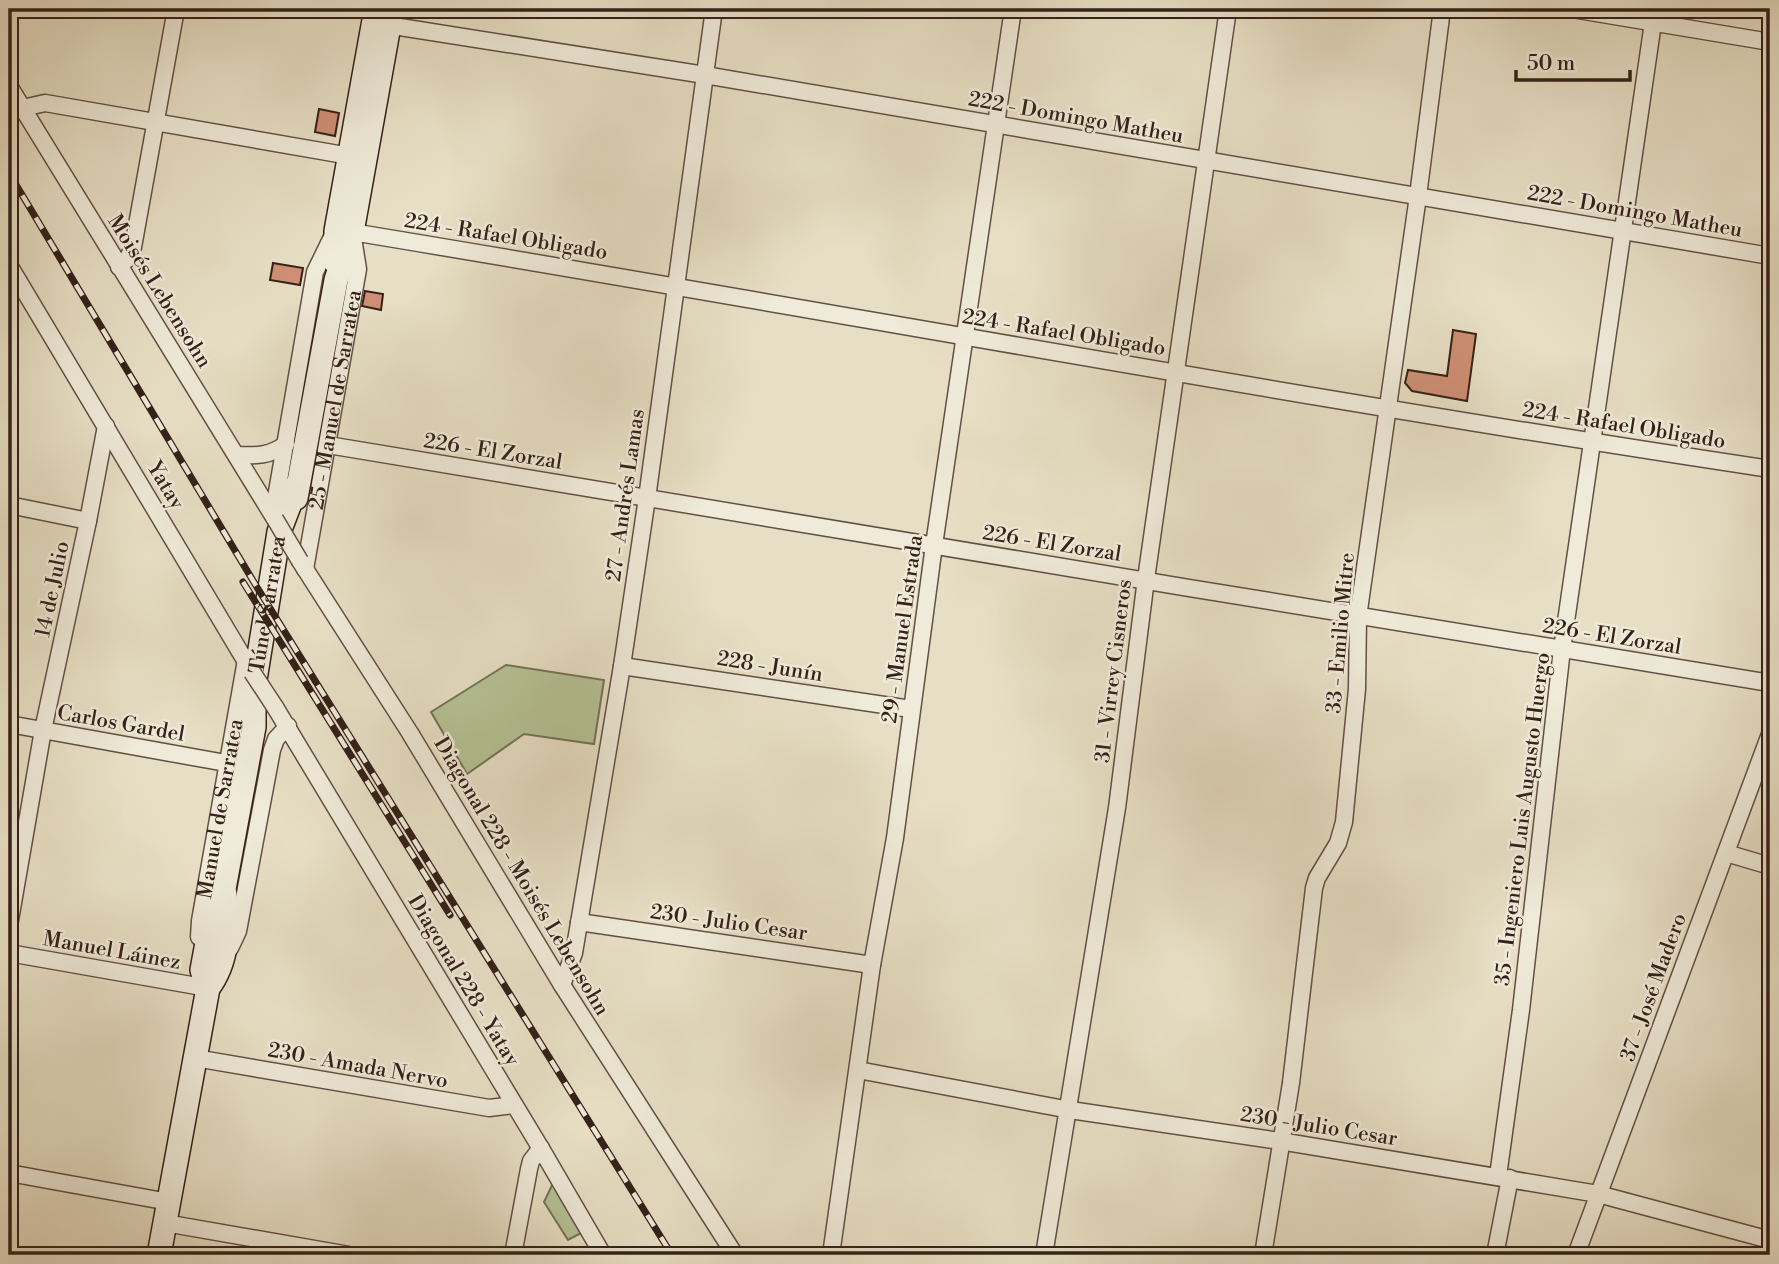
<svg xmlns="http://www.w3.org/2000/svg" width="1779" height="1264" viewBox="0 0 1779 1264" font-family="'Libre Bodoni',serif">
  <rect width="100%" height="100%" fill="#e7dfc5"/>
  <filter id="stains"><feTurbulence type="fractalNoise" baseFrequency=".00286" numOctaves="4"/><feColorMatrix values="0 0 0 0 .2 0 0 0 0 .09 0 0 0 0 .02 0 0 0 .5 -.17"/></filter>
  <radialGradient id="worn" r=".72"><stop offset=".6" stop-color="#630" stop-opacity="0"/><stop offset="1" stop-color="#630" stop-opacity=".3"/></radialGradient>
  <path fill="#b5c295" stroke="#757257" stroke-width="2" d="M506,665L604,680L594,744L524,734L467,774L431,712Z
    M553,1183L583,1232L568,1240L544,1202Z"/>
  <path fill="#cf8f75" stroke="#352119" stroke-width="2" d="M319,109L339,113L335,136L315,132Z
    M273,263L303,268L300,285L270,280Z
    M365,291L383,294L381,310L362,306Z
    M1453,330L1476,334L1467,401L1412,391L1405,383L1408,370L1447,376Z"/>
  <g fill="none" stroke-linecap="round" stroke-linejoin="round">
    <defs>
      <g id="street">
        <path d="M1572,9L1770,42"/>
        <path d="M381,24L705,75L1770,256"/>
        <path d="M9,86L275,519"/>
        <path d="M23,108L45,103L51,104L350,156"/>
        <path d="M9,265L252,672"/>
        <path d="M119,267L128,258L133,247L176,9"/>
        <path d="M328,445C809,525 1289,605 1770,683"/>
        <path d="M236,455C256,456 270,456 286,444"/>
        <path d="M9,505L88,521"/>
        <path d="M273,515L315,272L334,233"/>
        <path d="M300,561L410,733L562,985L735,1255"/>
        <path id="s1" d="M305,569L358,269L352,232C825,310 1296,398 1770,469"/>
        <path d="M622,666L911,709"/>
        <path d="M275,707L543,1152L603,1255"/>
        <path d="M9,724L226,763"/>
        <path d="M1726,853L1770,866"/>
        <path d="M579,922L872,965"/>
        <path d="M9,926L43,730L88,521L106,426"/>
        <path id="s2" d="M199,937L200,921L246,660"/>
        <path d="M230,948L238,931L272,750L276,739L288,726"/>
        <path d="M9,953L208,988"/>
        <path d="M562,985L574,953L622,666L647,498L714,9"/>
        <path d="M195,1058L489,1108L514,1105"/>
        <path d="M858,1070L1070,1110L1280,1141L1598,1194L1770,1240"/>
        <path d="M9,1173L169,1202"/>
        <path d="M1498,1176L1521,1010L1562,649L1655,9"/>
        <path d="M165,1223L349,1255"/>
        <path d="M513,1255L529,1169L531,1161L541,1148"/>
        <path d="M831,1255L872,965L895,838L934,545L1013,9"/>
        <path d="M1044,1255L1117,808L1146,579L1228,9"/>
        <path d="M1263,1255L1291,1083L1314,888L1317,878L1338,843L1344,822L1357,689L1358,617L1418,196L1442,9"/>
        <path d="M1495,1255L1510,1178"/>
        <path d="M1576,1255L1770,734"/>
      </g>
      <g id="secondary">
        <path d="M336,263V231L376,9"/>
        <path d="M296,498L336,280L352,232L392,9"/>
        <path d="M208,988C229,960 228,928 225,894"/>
        <path id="s3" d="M159,1255L208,988L202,970L211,921L224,889L254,727V686L279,532L297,485"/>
      </g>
    </defs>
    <use href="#street" stroke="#625044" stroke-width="19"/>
    <use href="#secondary" stroke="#352119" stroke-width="26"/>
    <use href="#street" stroke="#efead9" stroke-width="16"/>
    <use href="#secondary" stroke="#efead9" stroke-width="23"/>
    <defs>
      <path id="rail" d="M9,173L255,584L672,1255
        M243,582L450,915"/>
    </defs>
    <use href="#rail" stroke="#352119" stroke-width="7"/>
    <use href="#rail" stroke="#efead9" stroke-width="4.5" stroke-dasharray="13" stroke-linecap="butt"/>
    <defs>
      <path id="street-bridge" d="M275,519L300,561
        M252,672L275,707"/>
    </defs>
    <use href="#street-bridge" stroke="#625044" stroke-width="19" stroke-linecap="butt"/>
    <use href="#street-bridge" stroke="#efead9" stroke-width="16"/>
  </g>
  <g text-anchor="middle" stroke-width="5" stroke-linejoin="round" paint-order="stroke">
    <g font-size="21" fill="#352119" stroke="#efead9">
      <text transform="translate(1076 117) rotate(10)" y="7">222 - Domingo Matheu</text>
      <text transform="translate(1635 211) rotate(10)" y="7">222 - Domingo Matheu</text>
      <text transform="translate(506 236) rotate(9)" y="7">224 - Rafael Obligado</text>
      <text transform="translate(160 291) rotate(58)" y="7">Moisés Lebensohn</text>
      <text transform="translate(1064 332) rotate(9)" y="7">224 - Rafael Obligado</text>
      <text dy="7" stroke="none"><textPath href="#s1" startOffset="172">25 - Manuel de Sarratea</textPath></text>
      <text transform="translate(1624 425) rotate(9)" y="7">224 - Rafael Obligado</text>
      <text transform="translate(493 451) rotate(9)" y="7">226 - El Zorzal</text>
      <text transform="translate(166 485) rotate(59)" y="7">Yatay</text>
      <text transform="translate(625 495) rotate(-82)" y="7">27 - Andrés Lamas</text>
      <text transform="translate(1052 543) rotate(9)" y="7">226 - El Zorzal</text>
      <text transform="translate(52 589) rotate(-78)" y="7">14 de Julio</text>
      <text dy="7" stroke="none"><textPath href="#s3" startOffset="663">Túnel Sarratea</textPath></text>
      <text transform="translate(902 629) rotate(-82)" y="7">29 - Manuel Estrada</text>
      <text transform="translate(1340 633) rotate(-85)" y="7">33 - Emilio Mitre</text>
      <text transform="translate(1612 636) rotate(9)" y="7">226 - El Zorzal</text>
      <text transform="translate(770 666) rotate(9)" y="7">228 - Junín</text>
      <text transform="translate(1113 671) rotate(-83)" y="7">31 - Virrey Cisneros</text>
      <text transform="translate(121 723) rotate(10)" y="7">Carlos Gardel</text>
      <text dy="7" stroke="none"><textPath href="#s2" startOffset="130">Manuel de Sarratea</textPath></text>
      <text transform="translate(1522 819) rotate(-83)" y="7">35 - Ingeniero Luis Augusto Huergo</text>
      <text transform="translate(522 876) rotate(59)" y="7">Diagonal 228 - Moisés Lebensohn</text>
      <text transform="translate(729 922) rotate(8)" y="7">230 - Julio Cesar</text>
      <text transform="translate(112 950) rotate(10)" y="7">Manuel Láinez</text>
      <text transform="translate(464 980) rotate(59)" y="7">Diagonal 228 - Yatay</text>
      <text transform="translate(1653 987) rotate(-70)" y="7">37 - José Madero</text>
      <text transform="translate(358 1065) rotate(10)" y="7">230 - Amada Nervo</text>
      <text transform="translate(1319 1126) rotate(9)" y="7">230 - Julio Cesar</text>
    </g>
  </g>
  <rect width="1779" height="1264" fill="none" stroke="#e7dfc5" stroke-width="35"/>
  <rect x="10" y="10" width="1758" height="1243" fill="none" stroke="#352119" stroke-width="3.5"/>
  <rect x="18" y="18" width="1744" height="1229" fill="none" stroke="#352119" stroke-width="2"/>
  <path d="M1516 70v10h114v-10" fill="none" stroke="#352119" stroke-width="3.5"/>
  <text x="1527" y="70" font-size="21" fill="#352119" stroke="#efead9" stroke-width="5" paint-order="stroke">50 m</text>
  <rect width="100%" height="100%" filter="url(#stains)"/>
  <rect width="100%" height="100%" fill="url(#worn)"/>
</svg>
